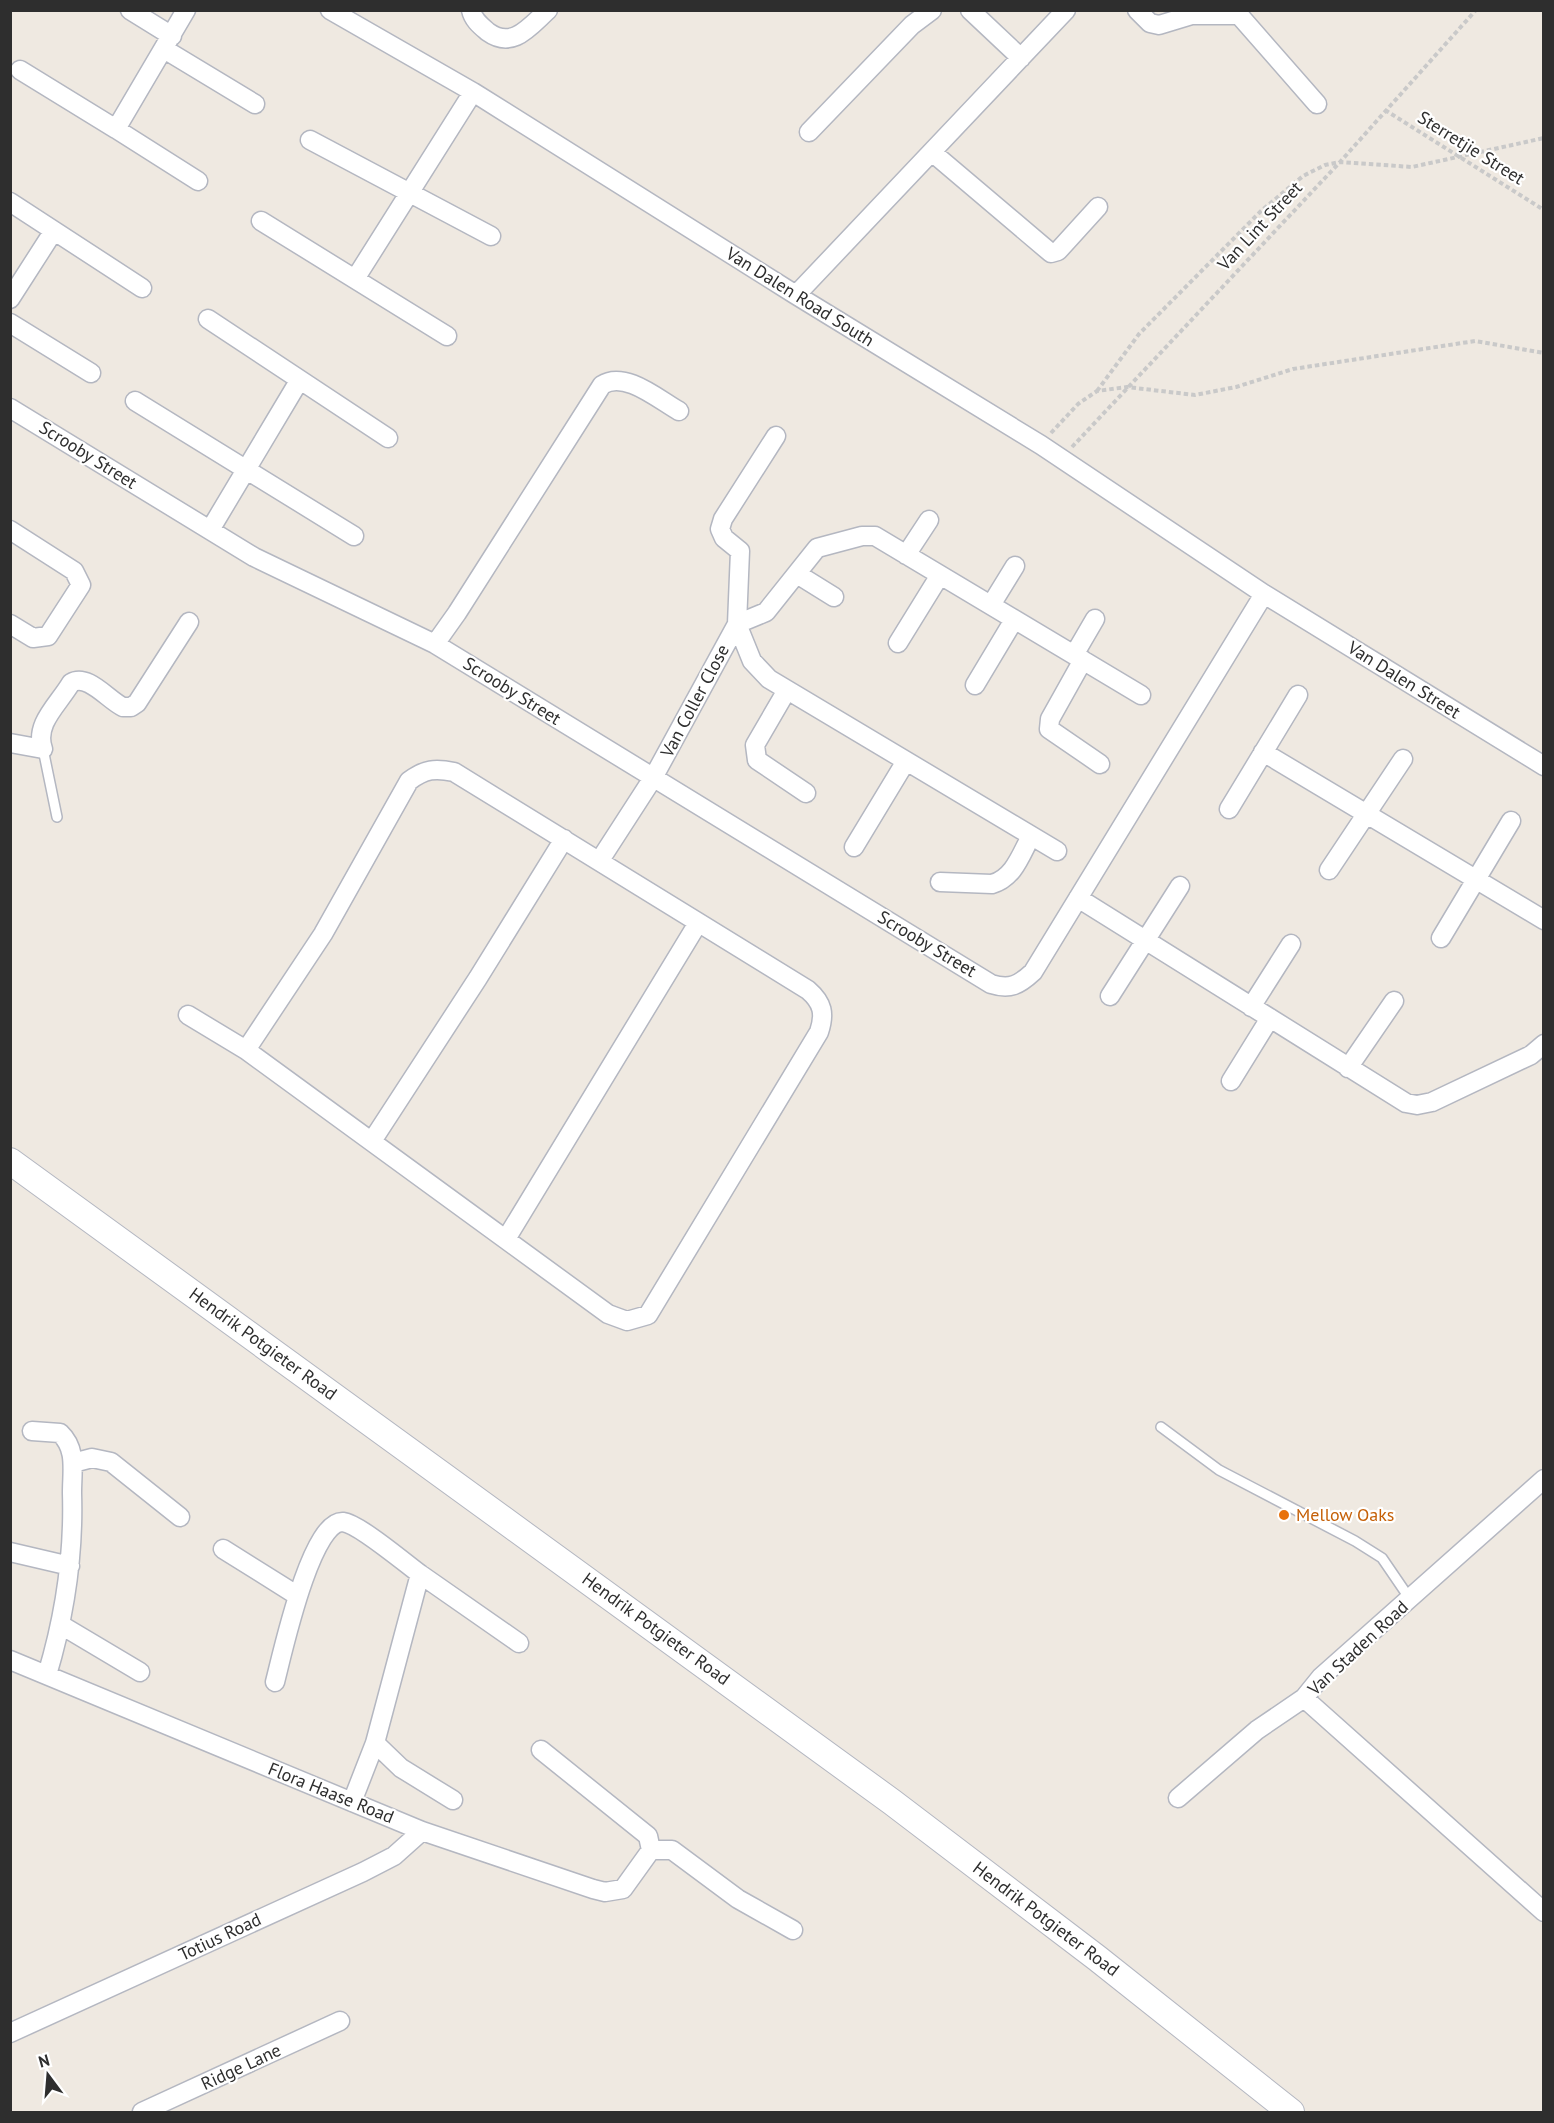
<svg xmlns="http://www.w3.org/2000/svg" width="1554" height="2123" viewBox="0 0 1554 2123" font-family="'PT Sans',sans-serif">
  <rect width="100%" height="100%" fill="#efe9e1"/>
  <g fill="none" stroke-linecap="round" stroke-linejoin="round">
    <defs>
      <path id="lane" d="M43,749L57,817
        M1161,1427L1219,1470L1355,1541L1382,1558L1410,1599"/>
      <path id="street" d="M130,10L172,36
        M330,10L473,92L796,295L1041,445L1264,594L1544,766
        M471,10C473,20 481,26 488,32C513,50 530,26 548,10
        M970,10L1021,58
        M1137,10L1150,23L1159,25L1192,15H1240
        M1229,10L1239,15L1317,104
        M164,49L255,104
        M20,70L116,129L186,10
        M116,129L198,181
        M809,132L912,25L932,10
        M310,140L491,236
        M933,153L1051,253L1058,251L1098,207
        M10,202L142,288
        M261,221L447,336
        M355,279L473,92
        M796,295L1066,10
        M10,299L53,232
        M208,319L388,438
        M10,323L91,373
        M135,401L354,536
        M10,408L254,557L435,644L991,984C1010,990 1019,985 1033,972L1264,594
        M776,436L723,519L720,529L724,538L740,551L737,624L752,661L769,679L1057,851
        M10,530L74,571L81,585L48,636L33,638L10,624
        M210,530L299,381
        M906,555L929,520
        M797,574L834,597
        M991,605L1015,566
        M737,624L766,612L817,548L862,536H875L1141,695
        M898,643L940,575
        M435,644L457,613L602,385C625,370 659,400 679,411
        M1074,655L1095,619
        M1083,660L1050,719L1049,729L1100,764
        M975,685L1014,620
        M787,690L755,745L757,760L806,793
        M10,743L43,749C34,724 58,705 71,683C88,673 108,700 123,707H131L137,703L189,622
        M1263,752L1544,920
        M1229,809L1298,695
        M854,847L906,761
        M600,860L653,778L737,624
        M1329,870L1403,759
        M940,882L992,884C1014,878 1021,854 1031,836
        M1078,898L1406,1103L1417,1105L1432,1102L1531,1055L1544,1044
        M1441,938L1511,821
        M1110,996L1180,886
        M1251,1007L1291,944
        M188,1015L246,1050L608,1314L627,1321L648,1315L819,1032C825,1014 823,1003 808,990L454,772C435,768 425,769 409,781L323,934L246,1050
        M1348,1068L1394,1001
        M1231,1081L1270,1018
        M372,1141L478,978L564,839
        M506,1239L698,923
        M32,1431L60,1433C77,1449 72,1470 72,1493C74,1556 65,1615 47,1675
        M73,1463L92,1458L111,1462L180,1517
        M1544,1479L1321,1677L1304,1698L1544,1912
        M223,1549L298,1596
        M10,1552L70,1566
        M420,1574L519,1643
        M61,1625L140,1672
        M10,1660L422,1831L593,1889L605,1892L623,1889L651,1850H672L738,1899L793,1930
        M275,1682C282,1655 311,1520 343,1522C359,1524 405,1563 420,1574L375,1743L352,1802
        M375,1743L401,1768L453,1800
        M541,1750L648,1836L651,1850
        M1178,1798L1257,1730L1304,1698
        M10,2033L363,1872L394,1856L422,1831
        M142,2112L340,2021"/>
      <path id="secondary" d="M10,1161L892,1802L1097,1958L1291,2112"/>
    </defs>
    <use href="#lane" stroke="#b4b7c1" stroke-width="12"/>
    <use href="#street" stroke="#b4b7c1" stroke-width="21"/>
    <use href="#secondary" stroke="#b4b7c1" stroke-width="28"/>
    <path stroke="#c9c9c9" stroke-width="4" stroke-dasharray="4.5 3" stroke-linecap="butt" d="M1385,110L1544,210
      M1097,391L1139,334L1261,211L1303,176L1325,165L1340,162L1412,167L1544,138
      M1051,433L1078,404L1097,391L1127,387L1195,395L1236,387L1293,369L1475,341L1544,353
      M1072,447L1340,162L1476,10"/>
    <use href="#lane" stroke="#fff" stroke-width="9"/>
    <use href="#street" stroke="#fff" stroke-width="18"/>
    <use href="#secondary" stroke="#fff" stroke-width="26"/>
  </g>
  <circle fill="#e8710a" stroke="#fff" stroke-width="2" cx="1284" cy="1515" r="6"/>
  <g text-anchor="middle" stroke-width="4.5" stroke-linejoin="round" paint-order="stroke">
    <g font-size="18" fill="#2e2e2e" stroke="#fff">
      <text transform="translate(1471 148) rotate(32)" y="6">Sterretjie Street</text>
      <text transform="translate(1260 226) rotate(-47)" y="6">Van Lint Street</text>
      <text transform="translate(800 297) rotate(32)" y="6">Van Dalen Road South</text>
      <text transform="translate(88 455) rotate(32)" y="6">Scrooby Street</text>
      <text transform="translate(1404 680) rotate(32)" y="6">Van Dalen Street</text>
      <text transform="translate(512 691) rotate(32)" y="6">Scrooby Street</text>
      <text transform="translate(695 701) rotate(-62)" y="6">Van Coller Close</text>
      <text transform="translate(927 944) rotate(31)" y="6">Scrooby Street</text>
      <text transform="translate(263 1344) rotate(36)" y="6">Hendrik Potgieter Road</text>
      <text transform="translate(656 1629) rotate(36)" y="6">Hendrik Potgieter Road</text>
      <text transform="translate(1358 1648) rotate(-43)" y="6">Van Staden Road</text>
      <text transform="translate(331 1793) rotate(22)" y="6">Flora Haase Road</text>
      <text transform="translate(1046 1919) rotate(37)" y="6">Hendrik Potgieter Road</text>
      <text transform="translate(220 1937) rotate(-25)" y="6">Totius Road</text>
      <text transform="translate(241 2067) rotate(-25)" y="6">Ridge Lane</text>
    </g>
    <g font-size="18" fill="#c56008" stroke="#fff" text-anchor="start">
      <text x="1296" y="1521">Mellow Oaks</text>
    </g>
  </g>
  <rect width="1554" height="2123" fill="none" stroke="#2e2e2e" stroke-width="24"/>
  <g transform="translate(48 2075) rotate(344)" stroke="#ffffff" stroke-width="4.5" paint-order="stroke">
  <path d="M0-4.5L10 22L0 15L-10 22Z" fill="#2e2e2e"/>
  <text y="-9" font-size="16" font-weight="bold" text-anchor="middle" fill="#2e2e2e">N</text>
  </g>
</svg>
